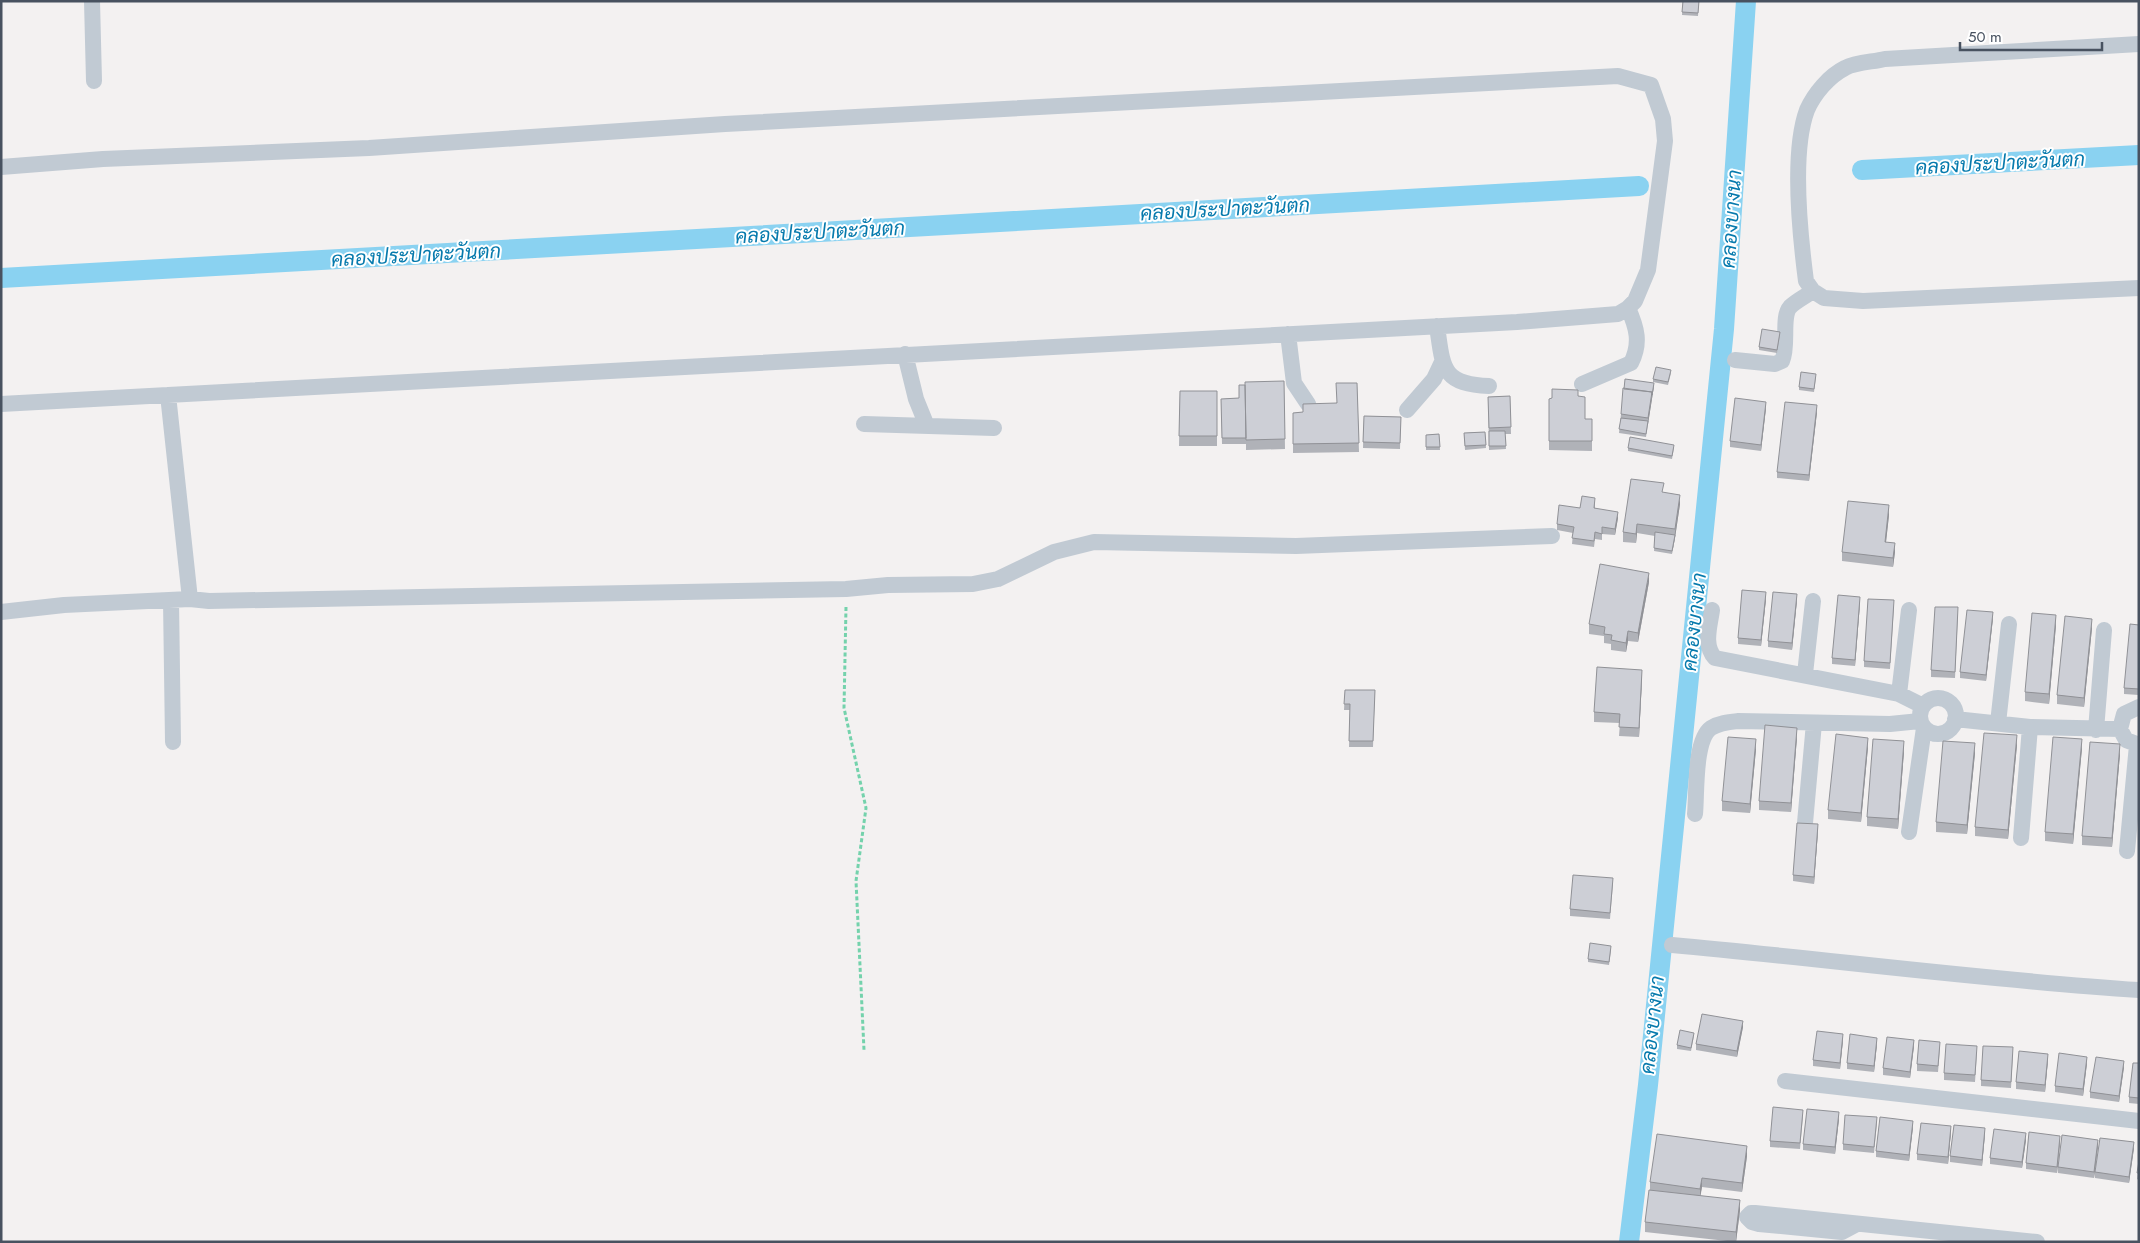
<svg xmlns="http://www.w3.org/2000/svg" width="2140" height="1243" viewBox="0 0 2140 1243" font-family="Jost,Sarabun,sans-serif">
  <rect width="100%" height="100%" fill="#f3f1f1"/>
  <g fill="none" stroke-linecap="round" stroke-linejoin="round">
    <path stroke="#8ad2f1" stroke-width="20" d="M1862,170L2139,155
      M1,278L1639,186
      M1629,1242L1648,1085L1724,329L1746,1"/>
    <path stroke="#74d2ac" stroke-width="3" stroke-dasharray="4 2.5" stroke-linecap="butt" d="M846,607L844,708L866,808L856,881L864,1050"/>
    <path stroke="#c1cad3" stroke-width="16" d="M92,1L94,81
      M2139,44L1885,59C1873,62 1856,62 1845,68C1829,76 1814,94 1807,110C1791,153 1800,235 1806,281L1813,291L1824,298L1863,301L2139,288
      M1,167L103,159L369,148L725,124L1618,76L1651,85L1663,119L1665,141L1648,270L1635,301L1628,308L1618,314L1517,322L1,404
      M1437,326C1443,367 1441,384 1489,386
      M1288,334L1294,383L1308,404
      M905,354L916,399L927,426
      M1735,360L1775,364L1782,361C1789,346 1781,317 1790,307C1796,301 1806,296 1813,291
      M1582,384L1631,363C1641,343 1637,328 1628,308
      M168,395L190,599
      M1407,410L1434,379L1442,362
      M864,424L994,428
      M171,600L173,742
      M1712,610C1710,626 1703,645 1715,658L1899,694L1923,706
      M1,612L64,605L190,599L209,601L846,589L888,585L973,584L998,579L1054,552L1094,542L1296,546L1552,536
      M1805,674L1813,601
      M1899,694L1909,610
      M1920 716a18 18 0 1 1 36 0a18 18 0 1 1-36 0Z
      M2139,707L2124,714L2120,729L2126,740L2139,745
      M1955,719L2030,727L2120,729
      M1998,723L2009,624
      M2096,730L2104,630
      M1695,814C1697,794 1694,740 1711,728C1719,723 1729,722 1738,721L1890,724L1920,721
      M1805,823L1814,723
      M1909,832L1924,728
      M2021,838L2030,727
      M2127,851L2137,745
      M1672,945C1828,959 1983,980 2139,990
      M1785,1081L2139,1121
      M1857,1224L1842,1232L1759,1224L1752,1222L1747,1217L1751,1213H1755L2037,1242"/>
  </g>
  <path fill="#b0b2b8" d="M1683,1H1699L1698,16L1682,15Z
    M1780,335L1777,353L1759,350V347Z
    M1671,373L1668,385L1653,382V379Z
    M1816,377L1814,392L1799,390V387Z
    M1284,381L1285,449L1246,450V444H1222L1221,399L1239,398Z
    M1357,383L1359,452L1293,453V413L1303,412L1336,403Z
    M1654,386L1646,437L1619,433L1621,414Z
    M1180,391H1217V446H1179Z
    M1510,396L1511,434H1505L1506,449L1489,450L1488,397Z
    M1578,396L1585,419H1592V451L1549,450V399Z
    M1766,408L1761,451L1730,447V441Z
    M1817,412L1809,481L1777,478V472Z
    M1364,416L1401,417L1400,449L1363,448Z
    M1485,432L1486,448L1465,450L1464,433Z
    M1439,434L1440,450H1426V435Z
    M1628,448H1674L1672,459L1628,451Z
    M1664,493L1680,504L1675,538L1672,554L1654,551L1655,536L1637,533L1636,543L1623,542V532Z
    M1595,504V508L1618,518L1615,535L1602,534V540L1595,539L1594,547L1572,544L1573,533L1557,530V524L1580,508Z
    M1889,515L1886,542L1895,552L1893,567L1842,561V552Z
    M1649,582L1638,642L1628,641L1626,652L1611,650V644L1604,643V636L1589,634V624Z
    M1766,599L1761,646L1738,644V638Z
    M1797,600L1792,650L1768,647V641Z
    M1860,603L1855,666L1832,664V658Z
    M1894,606L1890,669L1864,667V661Z
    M1958,614L1955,678L1931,677V670Z
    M1993,618L1986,681L1960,678V672Z
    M2056,625L2049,704L2025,701V692Z
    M2139,625V695L2124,694V688Z
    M2092,628L2084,707L2057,704V695Z
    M1642,679L1639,737L1619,736L1620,723L1594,722V712Z
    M1345,690H1375L1373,747H1349L1350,710H1344Z
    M1797,737L1791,812L1759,810V801Z
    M2017,745L2008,839L1975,836V827Z
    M1868,747L1861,822L1828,819V810Z
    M2082,748L2073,844L2045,841V832Z
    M1756,749L1750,813L1722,811V801Z
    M1904,751L1898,829L1867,826V817Z
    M1975,753L1967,834L1936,832V822Z
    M2120,754L2112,847L2082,845V836Z
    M1818,831L1814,884L1793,881V875Z
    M1613,884L1610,919L1570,916V909Z
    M1611,950L1609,965L1588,962V959Z
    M1743,1027L1737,1057L1696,1050V1044Z
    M1694,1036L1691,1051L1677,1049V1045Z
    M1843,1040L1840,1069L1813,1066V1060Z
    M1877,1044L1874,1072L1847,1069V1063Z
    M1914,1046L1910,1078L1883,1075V1068Z
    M1940,1048L1938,1072L1917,1071V1064Z
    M1977,1052L1975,1082L1944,1080V1073Z
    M2013,1054L2011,1088L1981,1086V1080Z
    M2048,1060L2045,1092L2016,1089V1082Z
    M2087,1063L2083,1096L2055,1092V1086Z
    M2139,1063V1104L2129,1103V1097Z
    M2124,1067L2119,1102L2090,1098V1092Z
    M1803,1116L1800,1149L1770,1147V1141Z
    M1839,1119L1835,1154L1803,1150V1144Z
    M1877,1123L1874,1153L1843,1150V1144Z
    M1913,1127L1909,1161L1876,1157V1151Z
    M1951,1132L1948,1164L1917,1160V1154Z
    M1985,1134L1982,1166L1950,1162V1156Z
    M2026,1140L2022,1168L1990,1164V1158Z
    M2060,1142L2057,1173L2026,1169V1163Z
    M2098,1146L2094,1178L2058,1173V1167Z
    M2134,1148L2129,1183L2095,1178V1172Z
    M1747,1156L1742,1192L1702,1187L1700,1196L1740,1210L1736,1242L1645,1232V1222L1650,1190V1182Z
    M2139,1161V1180L2137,1179Z"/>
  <path fill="#909196" d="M1654,383V386L1648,424V418Z
    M1766,402V408L1761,451V445Z
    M1817,405V412L1809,481V475Z
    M1680,495V504L1675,538L1672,554Z
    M1889,505V515L1885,551V542Z
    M1618,512V518L1615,535V529Z
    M1637,524V533L1636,543V534Z
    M1895,543V552L1893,567V558Z
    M1649,573V582L1638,642V633Z
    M1766,592V599L1761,646V640Z
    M1797,594V600L1792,650V643Z
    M1860,597V603L1855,666V660Z
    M1993,612V618L1986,681V675Z
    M2056,615V625L2049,704V694Z
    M2092,619V628L2084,707V698Z
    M1628,631V641L1626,652V643Z
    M1642,670V679L1639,737V728Z
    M1797,728V737L1791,812V803Z
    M2017,735V745L2008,839V830Z
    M1868,738V747L1861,822V813Z
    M1756,739V749L1750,813V804Z
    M2082,739V748L2073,844V834Z
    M1904,741V751L1898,829V819Z
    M1975,743V753L1967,834V825Z
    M2120,744V754L2112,847V838Z
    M1818,824V831L1814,884V877Z
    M1743,1021V1027L1737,1057V1051Z
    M1843,1034V1040L1840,1069V1063Z
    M1877,1038V1044L1874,1072V1066Z
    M1914,1040V1046L1910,1078V1072Z
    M2048,1054V1060L2045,1092V1085Z
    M2087,1057V1063L2083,1096V1089Z
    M2124,1061V1067L2119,1102V1096Z
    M1839,1112V1119L1835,1154V1147Z
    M1913,1121V1127L1909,1161V1155Z
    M1951,1126V1132L1948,1164V1157Z
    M1985,1128V1134L1982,1166V1160Z
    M2026,1133V1140L2022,1168V1162Z
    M2060,1136V1142L2057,1173V1167Z
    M2098,1140V1146L2094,1178V1172Z
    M2134,1142V1148L2129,1183V1177Z
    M1747,1146V1156L1742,1192V1183Z
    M1702,1178V1187L1700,1199V1189Z
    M1740,1200V1210L1736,1242V1232Z"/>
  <path fill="#cdcfd6" stroke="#909196" d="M1683,1H1699L1698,13L1682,12Z
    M1762,329L1780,332L1777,350L1759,347Z
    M1656,367L1671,370L1668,382L1653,379Z
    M1801,372L1816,374L1814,389L1799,387Z
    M1625,379L1654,383L1652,395V392L1624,389Z
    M1284,381L1285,439L1246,440L1245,382Z
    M1336,383H1357L1359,443L1293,444V413L1303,412V404L1337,403Z
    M1239,385H1245L1246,438H1222L1221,399L1239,398Z
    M1623,388L1652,392L1648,418L1621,414Z
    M1552,389L1578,390V396L1585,397V419H1592V441H1549V399L1552,398Z
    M1180,391H1217V436H1179Z
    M1510,396L1511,427L1489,428L1488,397Z
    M1735,398L1766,402L1761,445L1730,441Z
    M1785,402L1817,405L1809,475L1777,472Z
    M1364,416L1401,417L1400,443L1363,442Z
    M1621,418L1648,421L1646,434L1619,429Z
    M1489,431H1505L1506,446H1489Z
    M1485,432L1486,445L1465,446L1464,433Z
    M1439,434L1440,447H1426V435Z
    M1630,437L1674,445L1672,456L1628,448Z
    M1631,479L1664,483L1662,492L1680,495L1675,529L1637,524L1636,534L1623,532Z
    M1582,496L1595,498L1594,508L1618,512L1615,529L1602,527V534L1595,532L1594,541L1572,538L1574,527L1557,524L1559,505L1580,508Z
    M1848,501L1889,505L1885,542L1895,543L1893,558L1842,552Z
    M1655,532L1675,535L1672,551L1654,548Z
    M1600,564L1649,573L1638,633L1628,631L1626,643L1611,640L1612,635L1604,634L1605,627L1589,624Z
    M1742,590L1766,592L1761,640L1738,638Z
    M1773,592L1797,594L1792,643L1768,641Z
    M1838,595L1860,597L1855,660L1832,658Z
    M1868,599L1894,600L1890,663L1864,661Z
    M1935,607H1958L1955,672L1931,670Z
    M1967,610L1993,612L1986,675L1960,672Z
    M2032,613L2056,615L2049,694L2025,692Z
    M2065,616L2092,619L2084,698L2057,695Z
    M2130,624L2139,625V689L2124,688Z
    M1597,667L1642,670L1639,728L1619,727L1620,714L1594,712Z
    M1345,690H1375L1373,741H1349L1350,704H1344Z
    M1765,725L1797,728L1791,803L1759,801Z
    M1984,733L2017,735L2008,830L1975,827Z
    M1836,734L1868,738L1861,813L1828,810Z
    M1728,737L1756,739L1750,804L1722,801Z
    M2053,737L2082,739L2073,834L2045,832Z
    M1873,739L1904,741L1898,819L1867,817Z
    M1943,741L1975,743L1967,825L1936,822Z
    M2090,742L2120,744L2112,838L2082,836Z
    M1797,823L1818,824L1814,877L1793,875Z
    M1573,875L1613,878L1610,913L1570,909Z
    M1590,943L1611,946L1609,962L1588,959Z
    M1702,1014L1743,1021L1737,1051L1696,1044Z
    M1680,1030L1694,1033L1691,1048L1677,1045Z
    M1817,1031L1843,1034L1840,1063L1813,1060Z
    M1850,1034L1877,1038L1874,1066L1847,1063Z
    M1887,1037L1914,1040L1910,1072L1883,1068Z
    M1919,1040L1940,1042L1938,1066L1917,1064Z
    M1946,1044L1977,1046L1975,1075L1944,1073Z
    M1983,1046L2013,1047L2011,1082L1981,1080Z
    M2019,1051L2048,1054L2045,1085L2016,1082Z
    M2059,1053L2087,1057L2083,1089L2055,1086Z
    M2096,1057L2124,1061L2119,1096L2090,1092Z
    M2133,1063H2139V1098L2129,1097Z
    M1773,1107L1803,1110L1800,1143L1770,1141Z
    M1807,1109L1839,1112L1835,1147L1803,1144Z
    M1845,1115L1877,1117L1874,1147L1843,1144Z
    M1880,1117L1913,1121L1909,1155L1876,1151Z
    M1921,1123L1951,1126L1948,1157L1917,1154Z
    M1954,1125L1985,1128L1982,1160L1950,1156Z
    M1994,1129L2026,1133L2022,1162L1990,1158Z
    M2029,1132L2060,1136L2057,1167L2026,1163Z
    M1657,1134L1747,1146L1742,1183L1702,1178L1700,1189L1650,1182Z
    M2062,1135L2098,1140L2094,1172L2058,1167Z
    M2100,1138L2134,1142L2129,1177L2095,1172Z
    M2139,1161V1173H2137Z
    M1649,1190L1740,1200L1736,1232L1645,1222Z"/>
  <g text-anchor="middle" stroke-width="4" stroke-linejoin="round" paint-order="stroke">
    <g font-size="20" font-style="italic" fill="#067aad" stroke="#fff">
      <text transform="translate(2000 163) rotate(-3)" y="7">คลองประปาตะวันตก</text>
      <text transform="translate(1225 209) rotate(-3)" y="7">คลองประปาตะวันตก</text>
      <text transform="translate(1731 219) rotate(-86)" y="7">คลองบางนา</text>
      <text transform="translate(820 232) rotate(-3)" y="7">คลองประปาตะวันตก</text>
      <text transform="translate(416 255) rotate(-3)" y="7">คลองประปาตะวันตก</text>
      <text transform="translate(1694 622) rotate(-84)" y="7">คลองบางนา</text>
      <text transform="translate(1652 1025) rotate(-84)" y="7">คลองบางนา</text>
    </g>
  </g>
  <rect width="2140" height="1243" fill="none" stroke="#485260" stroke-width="5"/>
  <path d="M1960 42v8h142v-8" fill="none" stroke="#485260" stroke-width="2.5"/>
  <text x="1968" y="42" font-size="15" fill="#485260" stroke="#ffffff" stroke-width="4" paint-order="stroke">50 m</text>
</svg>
